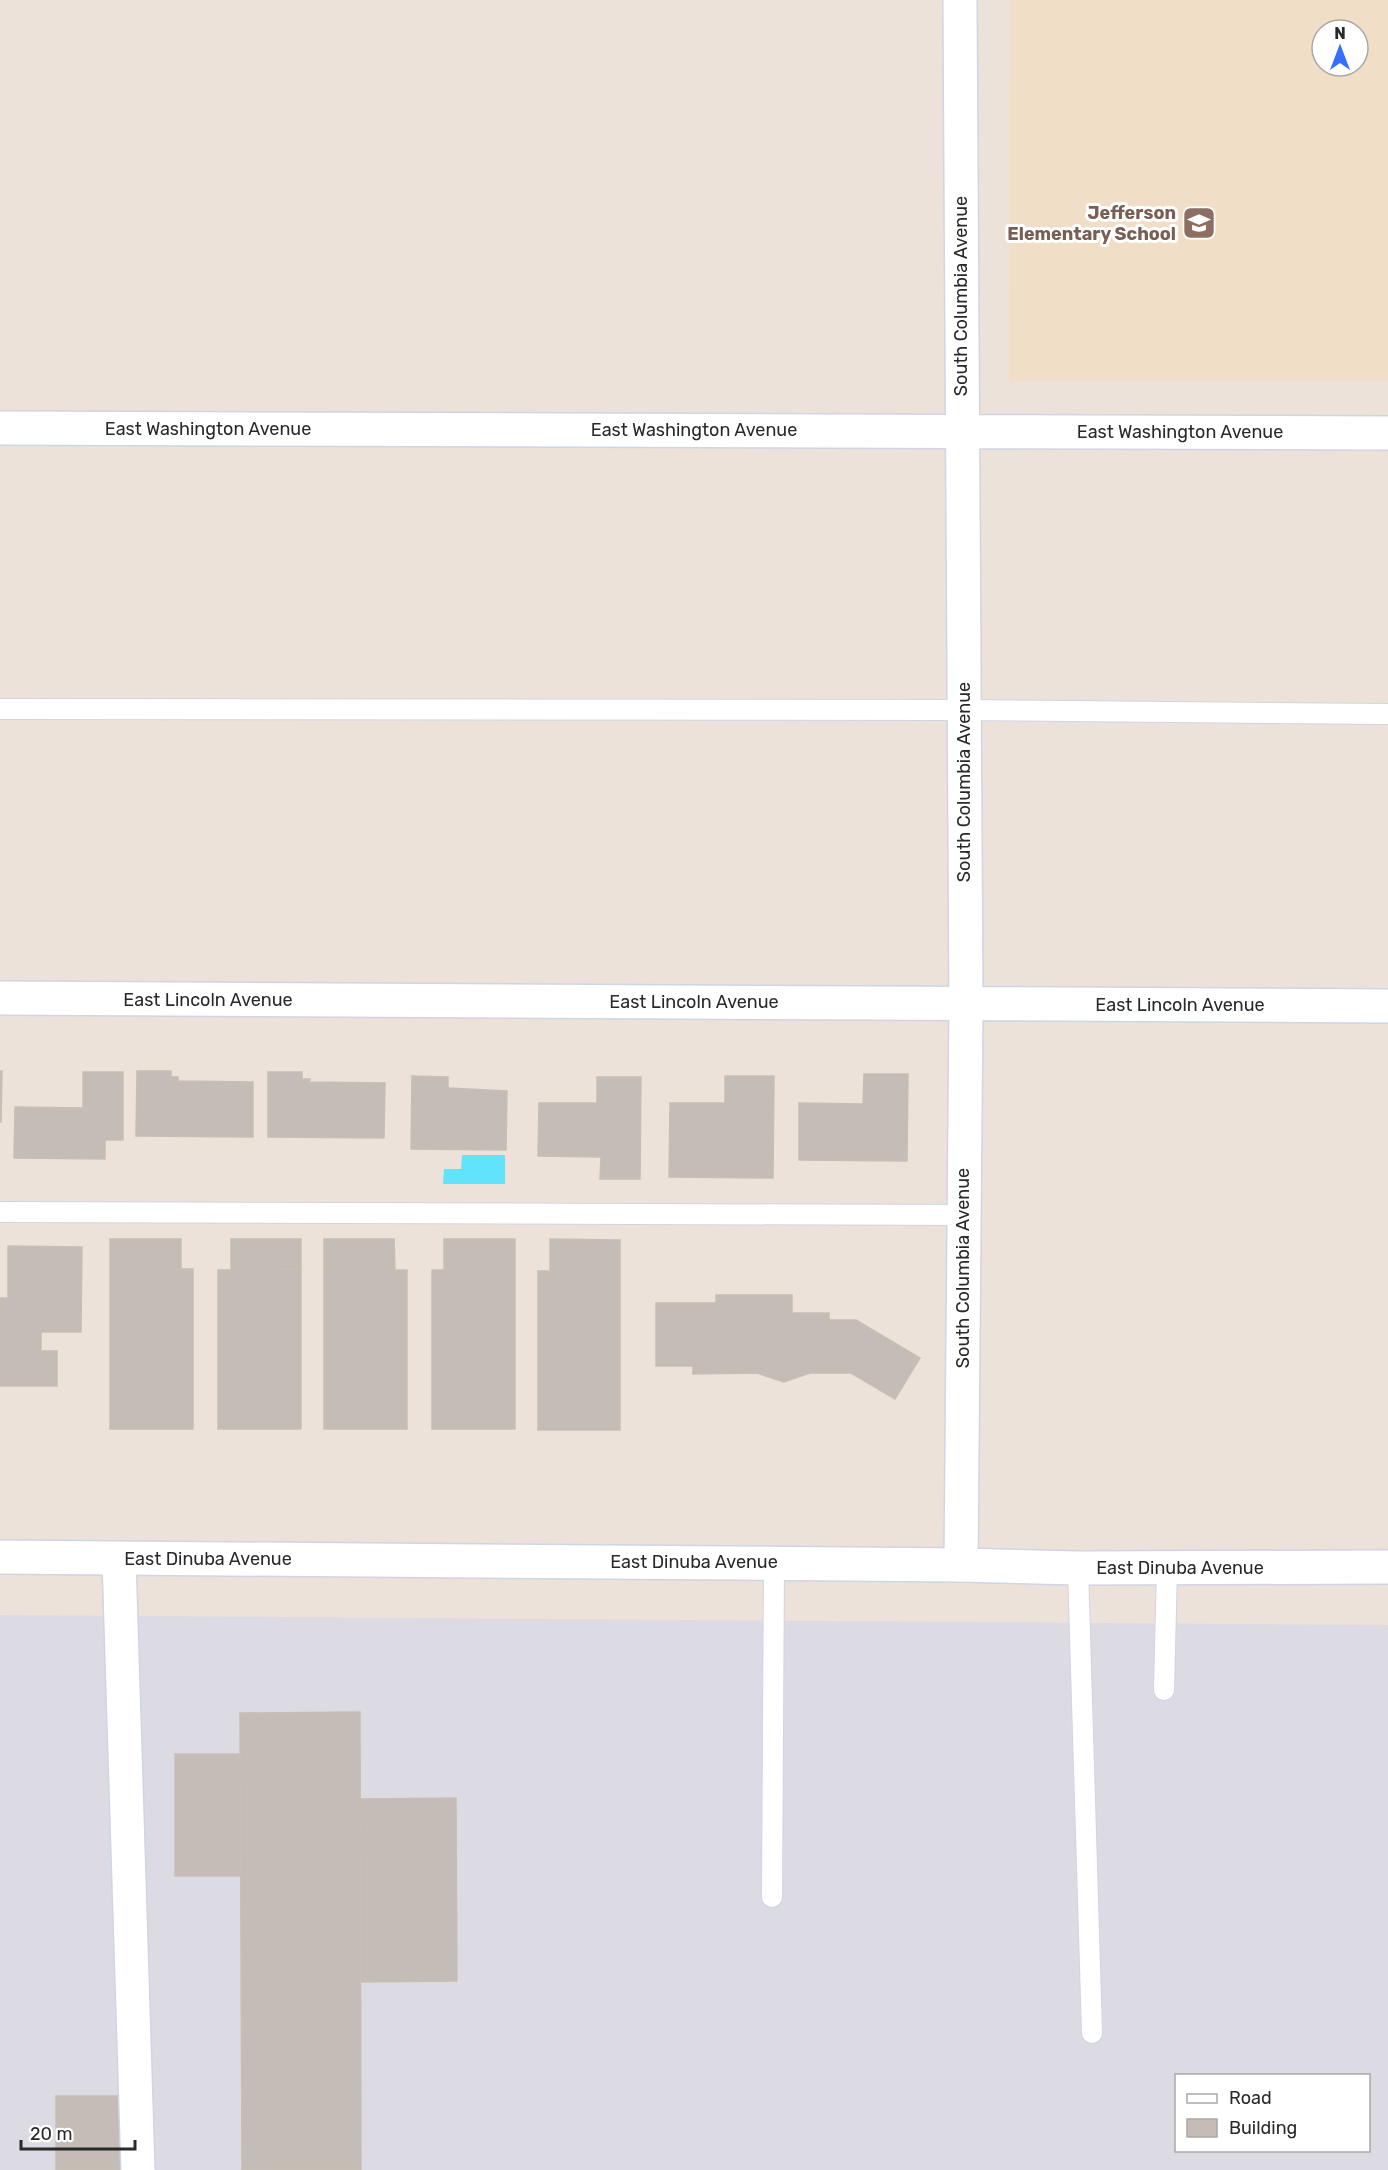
<svg xmlns="http://www.w3.org/2000/svg" width="1388" height="2170" viewBox="0 0 1388 2170" font-family="Rubik,sans-serif">
  <rect width="100%" height="100%" fill="#ede2d9"/>
  <path fill="#dcdbe4" fill-rule="evenodd" d="M0,1615L1388,1625V2170H0ZM1176,2076H1368V2150H1176Z"/>
  <path fill="#f1dec6" fill-rule="evenodd" d="M1010,0H1388V381H1009ZM1322,30H1358V66H1322Z"/>
  <path fill="#60e3fb" d="M462,1155H505V1184H443L444,1169H461Z"/>
  <path fill="#c4bcb6" stroke="#c8beb3" stroke-width="1.5" d="M0,1071H2L1,1122H0Z
    M137,1071H171V1077H178V1081L253,1082V1137L136,1136Z
    M83,1072H123V1140H105V1159L14,1158L15,1107L83,1108Z
    M268,1072H302V1079H310L309,1082L385,1083L384,1138L268,1137Z
    M864,1074H908L907,1161L799,1160V1103L863,1104Z
    M412,1076L448,1077V1088L507,1091L506,1150L411,1149Z
    M725,1076H774L773,1178L669,1177L670,1103H725Z
    M597,1077H641L640,1179H600L601,1157L538,1156L539,1103H597Z
    M110,1239H181V1269H110Z
    M231,1239H301V1269L231,1270Z
    M324,1239H394L395,1270H324Z
    M444,1239H515V1270H444Z
    M550,1239L620,1240V1271H550Z
    M8,1246L82,1247L81,1332H41V1351H57V1386H0V1298H8Z
    M110,1269H193V1429H110Z
    M301,1269V1429H218V1270Z
    M324,1270H407V1429H324Z
    M432,1270H515V1429H432Z
    M538,1271H620V1430H538Z
    M716,1295H792V1313H829V1320H856L920,1358L895,1399L851,1373H810L784,1382L757,1373L693,1374V1366H656V1303H716Z
    M360,1712L361,2170H242L240,1713Z
    M175,1754H240V1876H175Z
    M456,1798L457,1981L360,1982V1799Z
    M56,2096H123V2170H56Z"/>
  <g fill="none" stroke-linecap="round" stroke-linejoin="round">
    <defs>
      <path id="service" d="M0,709L964,710L1388,714
        M0,1212L964,1215
        M1078,1568L1092,2033
        M1164,1690L1167,1568
        M772,1897L774,1563"/>
      <path id="minor" d="M960,0L966,1004L961,1565
        M0,428L1388,433
        M0,998L1388,1006
        M119,1559L138,2170"/>
      <path id="tertiary" d="M0,1557L961,1565L1078,1568L1388,1567"/>
    </defs>
    <use href="#service" stroke="#ced5e4" stroke-width="22"/>
    <use href="#minor" stroke="#ced5e4" stroke-width="36"/>
    <use href="#tertiary" stroke="#ced5e4" stroke-width="36"/>
    <use href="#service" stroke="#fff" stroke-width="20"/>
    <use href="#minor" stroke="#fff" stroke-width="33"/>
    <use href="#tertiary" stroke="#fff" stroke-width="33"/>
  </g>
  <defs>
    <symbol id="school-square" viewBox="-11 -11 22 22"><rect x="-9" y="-9" width="18" height="18" rx="4" fill="#8d6e63" stroke="#fff"/><path d="M0-5L7-2L0 1L-7-2ZM-4 1L0 2.5L4 1V4Q0 6-4 4Z" fill="#fff"/></symbol>
  </defs>
  <g fill-rule="evenodd">
    <use href="#school-square" x="1180" y="204" width="38" height="38"/>
  </g>
  <g text-anchor="middle" stroke-width="6" stroke-linejoin="round" paint-order="stroke">
    <g font-size="18" font-weight="bold" fill="#785e54" stroke="#fff" text-anchor="end">
      <text x="1176" y="219">Jefferson<tspan x="1176" dy="21">Elementary School</tspan></text>
    </g>
    <g font-size="18" fill="#292929" stroke="#fff">
      <text transform="translate(961 296) rotate(-90)" y="6">South Columbia Avenue</text>
      <text x="208" y="435">East Washington Avenue</text>
      <text x="694" y="436">East Washington Avenue</text>
      <text x="1180" y="438">East Washington Avenue</text>
      <text transform="translate(964 782) rotate(-90)" y="6">South Columbia Avenue</text>
      <text x="208" y="1006">East Lincoln Avenue</text>
      <text x="694" y="1008">East Lincoln Avenue</text>
      <text x="1180" y="1011">East Lincoln Avenue</text>
      <text transform="translate(963 1268) rotate(-90)" y="6">South Columbia Avenue</text>
      <text x="208" y="1565">East Dinuba Avenue</text>
      <text x="694" y="1568">East Dinuba Avenue</text>
      <text x="1180" y="1574">East Dinuba Avenue</text>
    </g>
  </g>
  <rect x="1175" y="2074" width="195" height="78" fill="#ffffff" stroke="#a9a9a9" stroke-width="1.5"/>
  <rect x="1187" y="2094" width="30" height="9" fill="#ffffff" stroke="#a9a9a9" stroke-width="1.5"/>
  <text x="1229" y="2104" font-size="18" fill="#292929">Road</text>
  <rect x="1187" y="2119" width="30" height="18" fill="#c4bcb6" stroke="#a9a9a9" stroke-width="1.5"/>
  <text x="1229" y="2134" font-size="18" fill="#292929">Building</text>
  <g transform="translate(1340 48)"><circle r="28" fill="#ffffff" stroke="#a9a9a9" stroke-width="1.5"/>
  <path d="M0-4.5L10 22L0 15L-10 22Z" fill="#3470ff"/>
  <text y="-9" font-size="16" font-weight="bold" text-anchor="middle" fill="#292929">N</text>
  </g>
  <path d="M21 2140v9h114v-9" fill="none" stroke="#292929" stroke-width="3"/>
  <text x="30" y="2140" font-size="18" fill="#292929" stroke="#ffffff" stroke-width="4.5" paint-order="stroke">20 m</text>
</svg>
